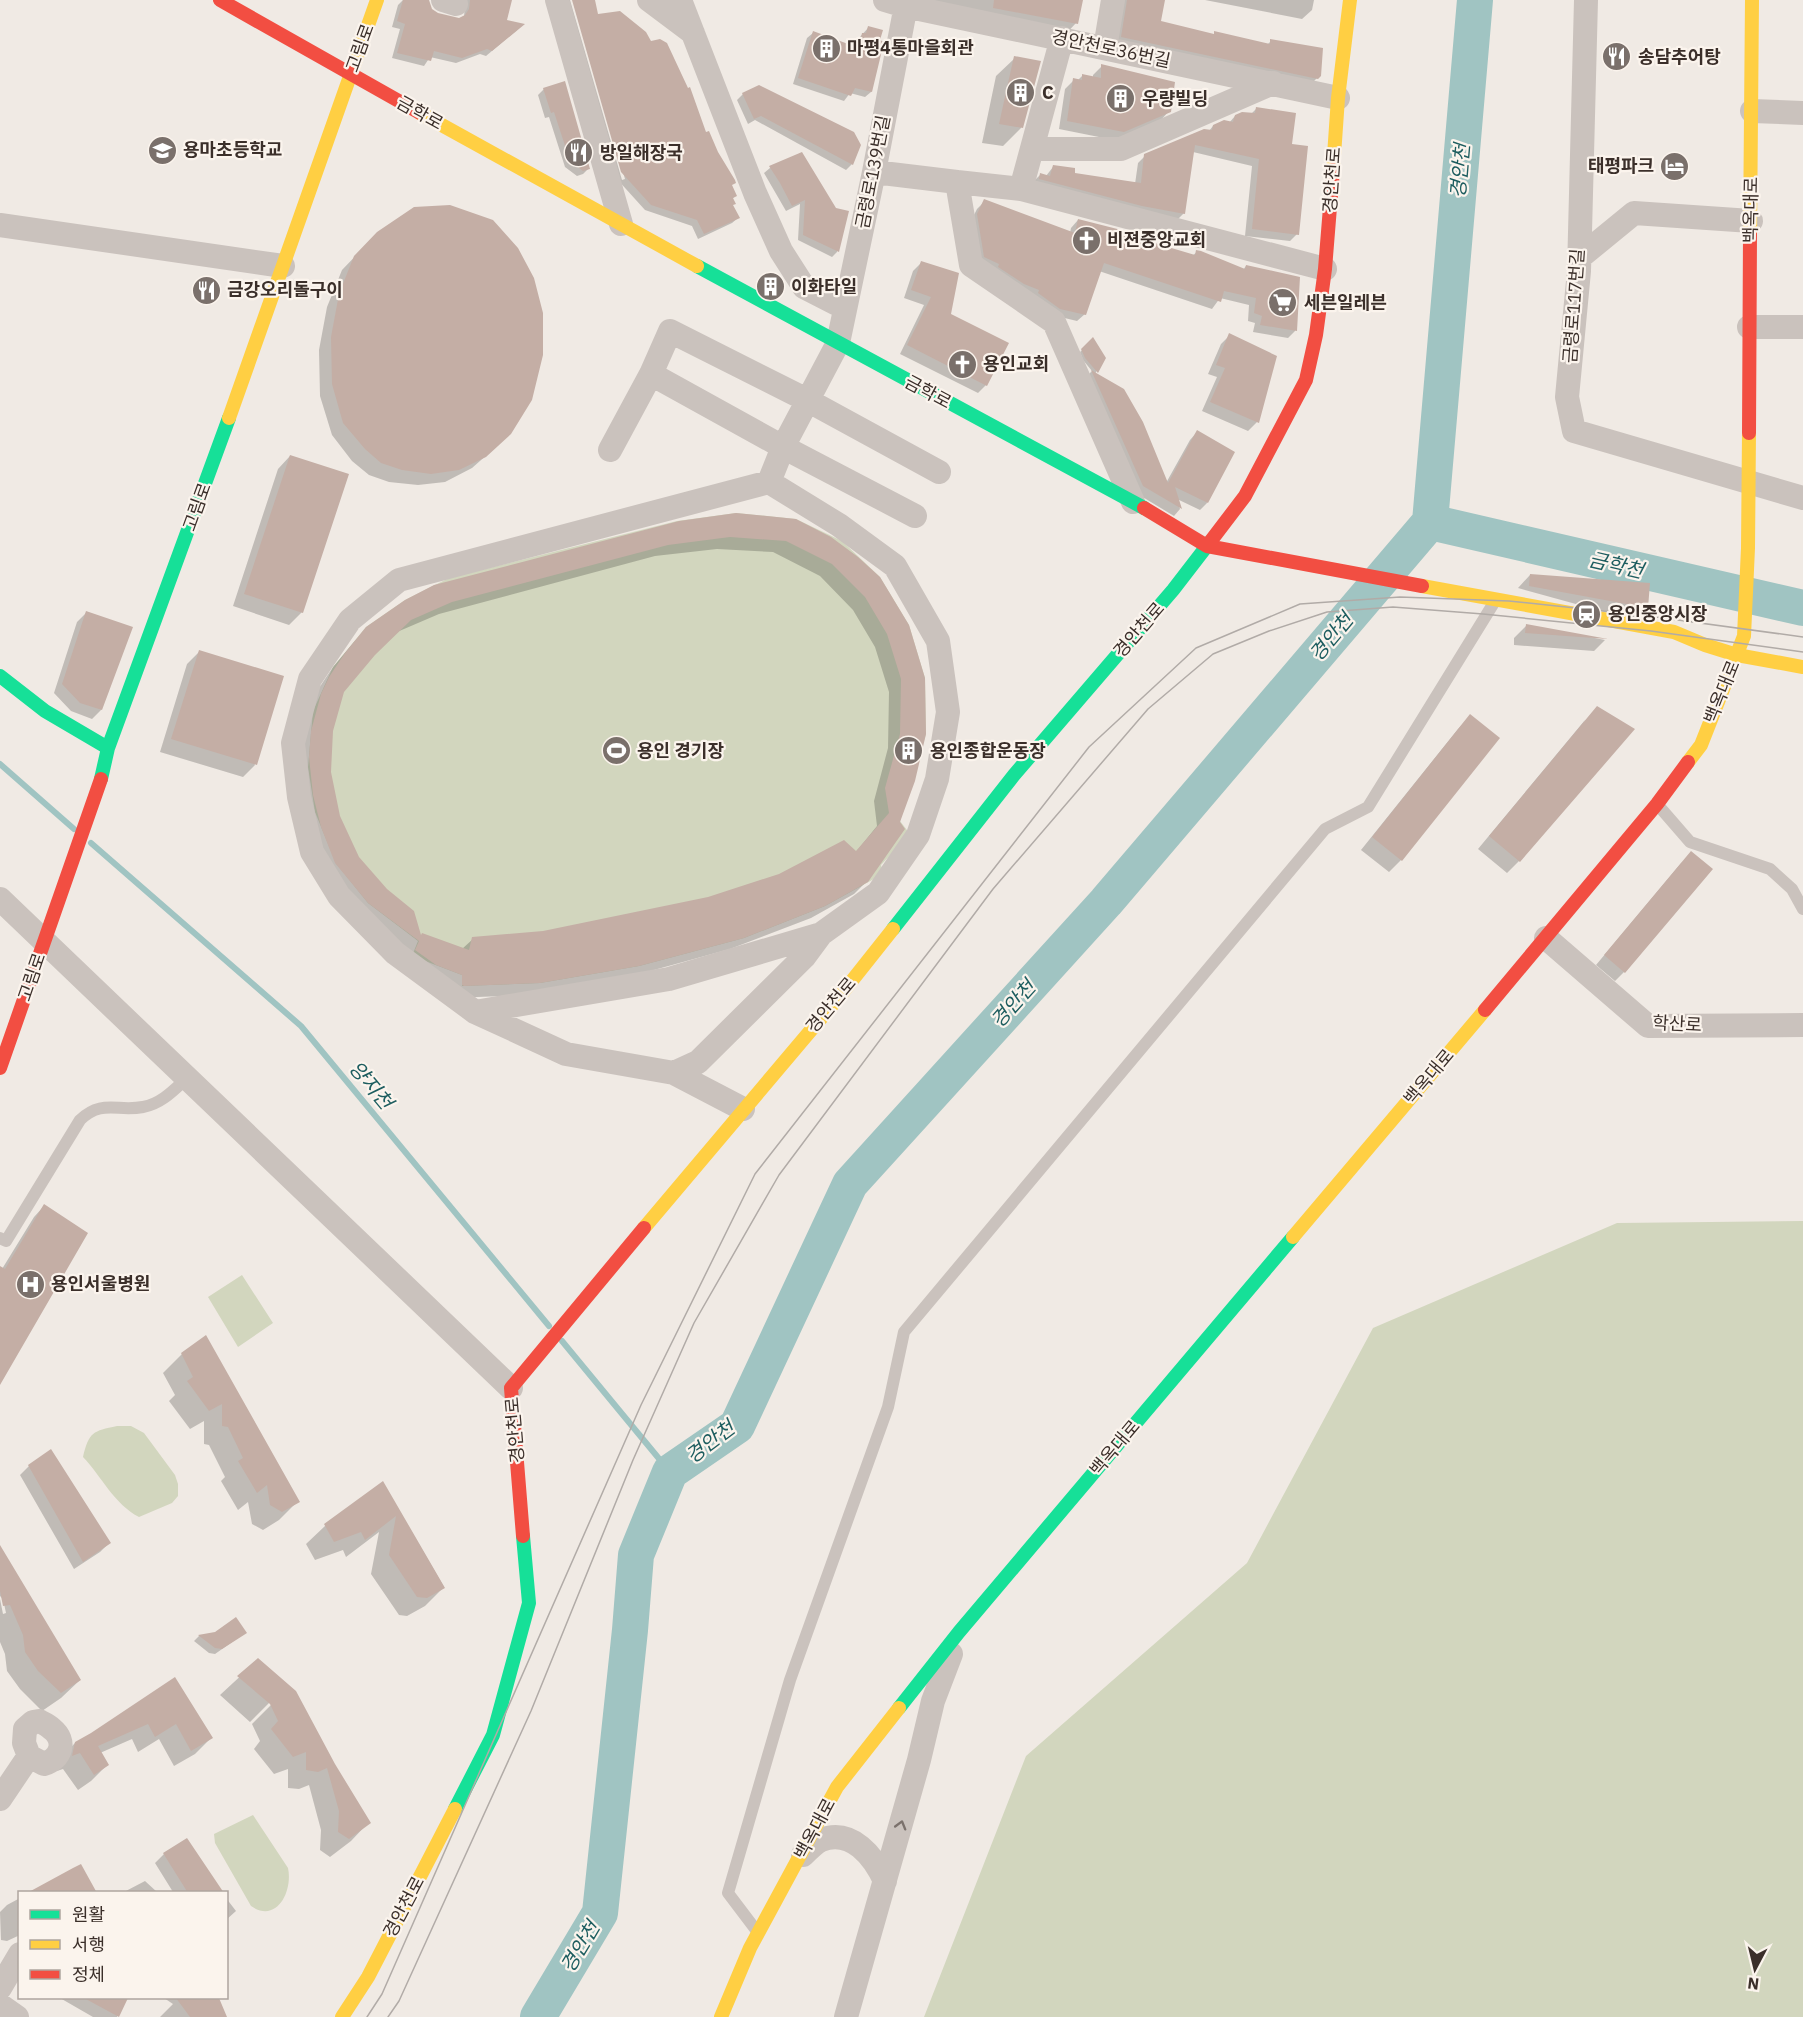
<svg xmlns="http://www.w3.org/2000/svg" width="1803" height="2017" viewBox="0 0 1803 2017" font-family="'IBM Plex Sans','Noto Sans KR',sans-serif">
  <rect width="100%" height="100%" fill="#f0eae4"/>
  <path fill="#d2d6be" d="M736,513L796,519L842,541L880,577L909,625L925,678L926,734L900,821L910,834L881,865L883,874L825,906L744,938L639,966L540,983L462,986V975L412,956L418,941L368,903L336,863L315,812L308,767L313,711L333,667L366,627L405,600L449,578L677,521Z
    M1803,1221V2017H924L1026,1756L1247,1563L1373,1328L1617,1223Z
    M242,1275L273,1323L238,1347L208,1297Z
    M117,1426H131L144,1433L175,1475L178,1484V1496L172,1503L139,1517C114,1504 102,1477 83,1457C89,1432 93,1431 117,1426Z
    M253,1815L288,1868C293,1891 277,1924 251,1906L215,1843L214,1834Z"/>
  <path fill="#0003" fill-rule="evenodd" d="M403,0H428L431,10L438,15L460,19L464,16L465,7L461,0H510L505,21L517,30L486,56L480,54L456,63L430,57L424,66L392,58L400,29L392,27L398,5Z
    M565,0H570L622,180L625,179L573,0H593L597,16L705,134L735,196L732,199V206L738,218L732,223L698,239L692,226L645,210L616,178Z
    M902,0H1081L1076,23L1062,38Z
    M1114,0H1163L1159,22L1213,35L1215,33L1267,45L1271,41L1319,76L1307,88L1113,46Z
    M1205,0H1314L1312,10L1302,19Z
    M869,27L871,92L865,97L850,93L844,101L793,84L807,38L813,33L855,48L857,40Z
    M1015,58L1021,128L1003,146L982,143L996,76Z
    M1102,66L1169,111L1160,121L1114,140L1059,129L1065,89L1074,80L1077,81L1083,75L1093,78V75Z
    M544,89L589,168L583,174L577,176L565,167L549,117L545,118L538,95Z
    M743,94L852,164L846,170L755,120L748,124L737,100Z
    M1256,109L1291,145L1297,234L1290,241L1245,236L1252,166L1193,152L1184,213L1177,220L1034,181L1041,174L1046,176L1053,167L1073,174L1135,184L1138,163L1145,156L1209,131L1213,126L1229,123L1235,116L1251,114Z
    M801,153L836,210L847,212L837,252L832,257L798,240L800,204L786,211L764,173L770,168Z
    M985,201L1070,233L1071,228L1078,220L1192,256L1197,252L1243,270L1246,266L1299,278L1295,331L1288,338L1253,332L1255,323L1248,321L1249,305L1220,298L1212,309L1099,271L1085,314L1077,321L1052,315L977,264L970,223L977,209Z
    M365,246L497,446L472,468L445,482L418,485L389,482L369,475L352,461L332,435L320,396L319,350L327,307L342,270Z
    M921,263L986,385L978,393L900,354L924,305L904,298L913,271Z
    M1230,335L1257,422L1248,431L1202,411L1217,377L1208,374L1221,344Z
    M1093,340L1104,358L1095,374L1166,483L1190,440L1197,432L1207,503L1200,510L1177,499L1180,509L1174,516L1136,493L1084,379L1092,371L1083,360L1080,352Z
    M290,456L302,612L289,625L233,606L278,469Z
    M736,514L878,578L924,734L867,881L854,894L811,918L730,949L625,978L527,995L451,998L324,875L297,770L317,691L333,667L354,642L367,629L405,601ZM717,549L773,552L820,576L853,610L875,647L889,692L888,748L874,801L877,826L856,852L708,898L544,932L473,939L462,949L420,937L358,857L339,817L330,772L331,731L343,691L371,657L397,632L439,614L655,556Z
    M1530,575L1646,607L1634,620L1518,588Z
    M86,613L101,710L92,719L71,711L54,693L77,622Z
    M1527,625L1605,640L1594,651L1514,645V638Z
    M199,652L255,765L243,777L160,752L187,664Z
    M1470,716L1401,860L1389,872L1361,850L1458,729Z
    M1585,720L1519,861L1507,873L1478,849Z
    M1682,862L1624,972L1615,981L1596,965Z
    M44,1206L0,1382V1268L2,1269L34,1217Z
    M205,1337L298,1501L279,1520L263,1530L252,1524L248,1502L238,1510L221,1481L225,1477L209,1445L204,1444V1421L190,1429L169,1401L175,1395L163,1373L182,1354Z
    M29,1466L109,1543L100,1552L74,1569L20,1475Z
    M383,1483L444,1587L425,1606L407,1616L399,1615L371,1574L379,1532L346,1557L343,1550L315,1560L306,1544L325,1526Z
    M0,1549L80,1680L61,1698L42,1711L20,1689L7,1671L5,1654L0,1642V1599L3,1614L6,1613L3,1599L0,1596Z
    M245,1633L215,1654L209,1653L194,1641L199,1636Z
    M258,1660L334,1764L369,1822L351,1841L330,1857L320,1850L321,1830L309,1785L299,1789L288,1788V1769L274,1774L254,1749L260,1741L252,1724L271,1705V1701L250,1722L220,1695Z
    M174,1679L211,1738L195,1754L174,1766L159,1739L138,1752L132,1739L100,1753L107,1765L91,1781L78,1790L63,1769L57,1771L59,1760L75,1743L91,1735Z
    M164,1854L223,1892H173L155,1863Z
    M145,1881L157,1892H124Z
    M20,1898V1935L7,1941L1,1940L0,1912L7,1905Z
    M226,1898L236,1911L226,1920Z
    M60,1998H126L117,2017H93Z
    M164,1998H216L225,2017H160L173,2004Z"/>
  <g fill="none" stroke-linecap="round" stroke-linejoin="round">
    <path stroke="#a0c4c2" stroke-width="6" d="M0,764L74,829
      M91,843L301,1026L549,1326
      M562,1341L670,1472"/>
    <path stroke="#a0c4c2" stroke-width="36" d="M1430,522L1803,608
      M538,2017L600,1913L630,1630L636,1555L670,1472L737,1426L850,1184L1106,902L1430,522L1475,0"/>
  </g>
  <path fill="#c4aea5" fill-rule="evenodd" d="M403,0H429L432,9L438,13L459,18L465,15L469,9L470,0H512L507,20L525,24L492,51L487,49L462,58L434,51L431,61L397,53L405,24L397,21Z
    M572,0H595L598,14L620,11L646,32L651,41L660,39L667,43L688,88L690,87L706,132L709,131L718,152L735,180L736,183L732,185L737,196L733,198L736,204L733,205L740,218L704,234L697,220L651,205L621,172Z
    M994,0H1083L1078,24L993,8Z
    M1127,0H1165L1161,21L1214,34V31L1270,44V39L1323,48L1321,76L1318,79L1121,37Z
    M868,26L883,30L880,40L884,42L872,92L855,88L851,96L798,78L813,31L859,48L862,33H866Z
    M1014,56L1041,61L1023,128L999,124Z
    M1101,64L1175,82L1171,112L1124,132L1067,121L1073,78L1082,80V74L1101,78Z
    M565,81L590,169L583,171L570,161L554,112L551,113L543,88Z
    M759,85L854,132L861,145L853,165L761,116L754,119L742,93Z
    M1256,107L1296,113L1292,144L1308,146L1299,235L1252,229L1259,159L1195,145L1185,214L1142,206L1039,179L1040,173L1050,176L1053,165L1075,168V173L1141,183L1144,154L1204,129L1212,130L1213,125L1224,120L1233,122L1235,115L1242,112L1255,113Z
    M802,152L836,208L849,211L839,252L803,235L805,200L792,206L780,183L769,166Z
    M984,199L1075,233L1078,219L1141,235V239L1195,255L1196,250L1201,251L1245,269L1246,265L1300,277L1297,331L1260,325L1262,316L1254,313L1256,298L1224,291L1221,302L1104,263L1086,315L1060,309L1038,293L1039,290L1024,284L998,267L999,264L984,257L977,214Z
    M450,205L493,220L518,248L534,278L543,313V355L532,400L511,434L486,457L459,470L431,474L402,470L381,463L365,449L343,423L332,384L331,337L339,294L354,256L377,232L414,207Z
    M921,261L959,273L951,314L1009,343L987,386L907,345L931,297L911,290Z
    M1229,333L1277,356L1259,423L1210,402L1225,368L1216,365Z
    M1093,337L1106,358L1098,373L1085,358L1081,349Z
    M1091,370L1124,389L1143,422L1168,483L1197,430L1235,452L1208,503L1175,487L1182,509L1143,486Z
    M290,455L349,474L303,613L244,594Z
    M736,513L796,519L831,537L858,557L880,577L909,625L925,678L926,734L915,781L900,822L905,829L868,882L825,906L744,938L639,966L540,983L464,986L462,985V975L436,965L415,950L419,941L368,903L335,863L321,827L313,795L309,757L311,731L321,694L329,677L345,653L366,627L405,600L434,585L679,521ZM730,537L786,541L832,564L865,597L887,634L901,679L900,734L885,788L889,813L856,851L844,840L779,874L708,897L543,931L472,937L469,950L422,933L421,935L414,911L387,889L359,857L340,816L331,772L333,731L344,692L375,655L411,620L452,602L668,545Z
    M1530,574L1650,583L1648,608L1529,586Z
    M86,611L133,627L102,710L80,703L62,684Z
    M1526,624L1608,639L1525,633Z
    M199,650L284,676L257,765L171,739Z
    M1597,706L1635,729L1520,862L1489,836Z
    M1470,714L1500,738L1402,861L1372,837Z
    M1691,851L1713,869L1625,973L1604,955Z
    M44,1204L88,1233L0,1385V1266L5,1269Z
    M206,1335L300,1502L282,1512L270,1505L267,1485L257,1493L238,1461L243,1458L228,1427L222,1426V1404L209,1411L187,1381L193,1377L181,1353Z
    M51,1449L111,1543L83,1562L28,1465Z
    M383,1481L445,1588L427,1598L417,1597L389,1555L396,1516L365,1540L361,1532L334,1542L324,1524Z
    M0,1545L81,1680L61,1693L38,1671L25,1652L23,1635L10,1605L3,1606L0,1591Z
    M236,1617L247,1633L222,1649L215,1648L198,1635L215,1632Z
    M258,1658L296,1691L335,1764L371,1823L349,1839L338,1832L339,1811L327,1768L318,1772L306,1770V1752L293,1757L271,1729L278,1721L270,1704L237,1676Z
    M175,1677L213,1738L191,1751L176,1724L155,1737L148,1724L98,1746L109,1765L94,1775L80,1753L72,1756L75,1742L91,1733Z
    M187,1838L224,1893H188L163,1853Z
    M81,1864L97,1893H27L73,1868Z
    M84,1998H128L119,2017Z
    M176,1998H219L227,2017H190Z"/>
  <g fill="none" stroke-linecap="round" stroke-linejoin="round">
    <path stroke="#cac2bd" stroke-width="12" d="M1657,804L1690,842L1770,869L1792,889L1803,909
      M0,1238L6,1241L80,1120C102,1099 117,1112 143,1107C161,1104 174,1090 187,1078
      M756,1930L728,1893L790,1680L888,1407L904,1332L1325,829L1368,807L1495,601"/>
    <path stroke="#cac2bd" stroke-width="24" d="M443,0L456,4
      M557,0L621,224
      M649,0L693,33
      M680,0L755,193L781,251L804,287L845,308
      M885,0L905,6L1338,98
      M1586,0L1579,271L1567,397L1574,431L1803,498
      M1062,38L1021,189L957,182L971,265L1054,322L1133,502
      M1105,48L1113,0
      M1752,111L1803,113
      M1032,149H1121L1273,83
      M874,172L957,182
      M1021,189L1325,269
      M0,225L283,266
      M1579,258L1634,213L1751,221
      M1749,327H1803
      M651,374L783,447L915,516
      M610,450L651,374L670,331L807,400L939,472
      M769,482L783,447L838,343L874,172L907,0
      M0,899L511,1388
      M1546,938L1648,1026L1803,1025
      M475,1012L669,979L821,934
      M674,1073L566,1054L475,1012L395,953L339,896L312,852L299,797L293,743L310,679L350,620L399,580L769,482L839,525L895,566L938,641L948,712L937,779L918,835L878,893L821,934L804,957L698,1062L674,1073L743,1109
      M39,1721C43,1723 48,1725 52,1729C67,1741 61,1759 44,1764L29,1756L24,1743L25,1729L33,1722Z
      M0,1799L29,1756
      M803,1855C808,1850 815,1843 821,1840C852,1828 874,1857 885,1881
      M0,1988L20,1954
      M0,2005L17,2017
      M846,2017L919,1760L933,1701L951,1654"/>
    <path stroke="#16e098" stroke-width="14" d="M697,266L1144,508
      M0,676L45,711L108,748
      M101,779L108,748L229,418
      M893,929L1014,775L1173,590L1210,542
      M899,1708L959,1632L1293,1237
      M455,1809L493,1735L529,1603L523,1536"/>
    <path stroke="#ffcf43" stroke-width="14" d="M420,113L697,266
      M1333,170L1338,98L1350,0
      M1750,234L1752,0
      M229,418L377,0
      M1422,586L1674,632L1705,645L1737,655L1803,667
      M1688,762L1701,745L1744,636L1748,548L1749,433
      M644,1228L839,997L893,929
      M1293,1237L1485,1010
      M342,2017L368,1977L455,1809
      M721,2017L750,1948L837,1787L899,1708"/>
    <path stroke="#f24e42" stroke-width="14" d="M220,0L420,113
      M1749,433L1750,234
      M1144,508L1207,546L1422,586
      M1210,542L1245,496L1306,380L1316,335L1325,269L1333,170
      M1485,1010L1657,804L1688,762
      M0,1068L101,779
      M523,1536L511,1388L644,1228"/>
    <path stroke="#b1aba7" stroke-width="1.5" d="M367,2017L382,1994L641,1405L755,1174L1089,747L1196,648L1300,604L1400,597L1509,601L1641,615L1803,637
      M388,2017L399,2001L531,1711L633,1460L694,1323L779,1175L993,889L1148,709L1213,654L1269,631L1327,612L1393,607L1483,614L1651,631L1803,652"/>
  </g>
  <defs><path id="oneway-chevron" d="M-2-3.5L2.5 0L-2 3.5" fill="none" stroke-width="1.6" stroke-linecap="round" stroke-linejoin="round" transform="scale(1.5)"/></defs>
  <use stroke="#7b716c" href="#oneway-chevron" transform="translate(901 1825) rotate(-74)"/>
  <defs>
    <symbol id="building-disc" viewBox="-11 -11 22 22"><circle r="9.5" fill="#7a706b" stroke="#fbf4ed"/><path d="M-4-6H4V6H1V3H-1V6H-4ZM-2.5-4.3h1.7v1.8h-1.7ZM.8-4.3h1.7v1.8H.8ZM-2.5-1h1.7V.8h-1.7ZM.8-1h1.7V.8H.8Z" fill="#fff"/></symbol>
    <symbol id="restaurant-disc" viewBox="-11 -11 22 22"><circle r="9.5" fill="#7a706b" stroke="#fbf4ed"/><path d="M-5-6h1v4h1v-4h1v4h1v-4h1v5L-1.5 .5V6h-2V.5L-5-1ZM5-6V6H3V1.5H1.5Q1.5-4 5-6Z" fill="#fff"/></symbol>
    <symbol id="school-disc" viewBox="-11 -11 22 22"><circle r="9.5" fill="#7a706b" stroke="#fbf4ed"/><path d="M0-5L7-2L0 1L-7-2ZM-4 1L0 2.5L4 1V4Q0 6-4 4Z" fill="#fff"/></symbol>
    <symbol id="hotel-disc" viewBox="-11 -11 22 22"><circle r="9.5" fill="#7a706b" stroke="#fbf4ed"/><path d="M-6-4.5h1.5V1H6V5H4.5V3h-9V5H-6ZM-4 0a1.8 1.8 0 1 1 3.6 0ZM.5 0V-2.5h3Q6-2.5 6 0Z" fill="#fff"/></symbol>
    <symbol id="church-disc" viewBox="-11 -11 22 22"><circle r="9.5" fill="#7a706b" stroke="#fbf4ed"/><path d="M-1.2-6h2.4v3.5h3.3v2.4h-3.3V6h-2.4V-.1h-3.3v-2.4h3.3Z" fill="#fff"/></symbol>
    <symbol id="supermarket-disc" viewBox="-11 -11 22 22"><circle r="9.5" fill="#7a706b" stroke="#fbf4ed"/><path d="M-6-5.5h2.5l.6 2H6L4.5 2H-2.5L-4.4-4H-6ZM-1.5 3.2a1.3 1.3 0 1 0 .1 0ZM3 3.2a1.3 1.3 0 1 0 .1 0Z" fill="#fff"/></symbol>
    <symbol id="station-disc" viewBox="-11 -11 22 22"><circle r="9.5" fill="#7a706b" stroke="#fbf4ed"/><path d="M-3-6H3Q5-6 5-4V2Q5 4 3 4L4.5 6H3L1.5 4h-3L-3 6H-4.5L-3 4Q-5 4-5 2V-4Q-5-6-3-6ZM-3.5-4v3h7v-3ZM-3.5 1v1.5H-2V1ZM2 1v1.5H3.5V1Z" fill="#fff"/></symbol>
    <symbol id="stadium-disc" viewBox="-11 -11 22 22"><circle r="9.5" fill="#7a706b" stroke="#fbf4ed"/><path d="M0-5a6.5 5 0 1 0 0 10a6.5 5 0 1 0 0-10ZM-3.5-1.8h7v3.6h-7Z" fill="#fff"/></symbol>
    <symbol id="hospital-disc" viewBox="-11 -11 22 22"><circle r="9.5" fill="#7a706b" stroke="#fbf4ed"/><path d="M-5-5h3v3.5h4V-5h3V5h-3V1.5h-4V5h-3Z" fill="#fff"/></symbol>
  </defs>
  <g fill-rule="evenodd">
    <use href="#building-disc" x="810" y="32" width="33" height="33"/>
    <use href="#restaurant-disc" x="1600" y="40" width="33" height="33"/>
    <use href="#building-disc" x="1004" y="76" width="33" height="33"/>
    <use href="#building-disc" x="1104" y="82" width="33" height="33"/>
    <use href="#school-disc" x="146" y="134" width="33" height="33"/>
    <use href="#restaurant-disc" x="562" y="136" width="33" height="33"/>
    <use href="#hotel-disc" x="1658" y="150" width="33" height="33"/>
    <use href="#church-disc" x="1070" y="224" width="33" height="33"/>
    <use href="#building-disc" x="754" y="270" width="33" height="33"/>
    <use href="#restaurant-disc" x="190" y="274" width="33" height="33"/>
    <use href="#supermarket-disc" x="1266" y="286" width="33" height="33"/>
    <use href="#church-disc" x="946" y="348" width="33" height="33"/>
    <use href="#station-disc" x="1570" y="598" width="33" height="33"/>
    <use href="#stadium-disc" x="600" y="734" width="33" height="33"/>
    <use href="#building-disc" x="892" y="734" width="33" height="33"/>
    <use href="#hospital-disc" x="14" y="1268" width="33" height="33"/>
  </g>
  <g text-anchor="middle" stroke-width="4.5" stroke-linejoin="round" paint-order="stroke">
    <g font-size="18" fill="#3b2f2a" stroke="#fbf4ed">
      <text transform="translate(360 48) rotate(-70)" y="6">고림로</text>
      <text transform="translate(1111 49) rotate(12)" y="6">경안천로36번길</text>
      <text transform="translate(420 113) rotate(29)" y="6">금학로</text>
      <text transform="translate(873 172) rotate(-79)" y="6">금령로139번길</text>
      <text transform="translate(1332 180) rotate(-86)" y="6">경안천로</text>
      <text transform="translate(1751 210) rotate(-89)" y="6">백옥대로</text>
      <text transform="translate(1574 306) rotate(-86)" y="6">금령로117번길</text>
      <text transform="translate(928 392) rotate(28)" y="6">금학로</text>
      <text transform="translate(197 507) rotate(-70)" y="6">고림로</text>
      <text transform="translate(1139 630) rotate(-49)" y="6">경안천로</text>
      <text transform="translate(1722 692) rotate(-68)" y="6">백옥대로</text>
      <text transform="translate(32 977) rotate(-71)" y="6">고림로</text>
      <text transform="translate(831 1005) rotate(-50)" y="6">경안천로</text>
      <text transform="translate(1677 1024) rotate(3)" y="6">학산로</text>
      <text transform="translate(1429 1077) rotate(-50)" y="6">백옥대로</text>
      <text transform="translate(515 1430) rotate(-95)" y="6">경안천로</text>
      <text transform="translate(1115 1448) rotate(-50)" y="6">백옥대로</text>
      <text transform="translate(815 1829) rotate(-62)" y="6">백옥대로</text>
      <text transform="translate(404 1907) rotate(-62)" y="6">경안천로</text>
    </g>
    <g font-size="18" font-weight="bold" fill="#3b2f2a" stroke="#fbf4ed" text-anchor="start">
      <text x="847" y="54">마평4통마을회관</text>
      <text x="1638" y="63">송담추어탕</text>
      <text x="1042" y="99">C</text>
      <text x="1142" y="105">우량빌딩</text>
      <text x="183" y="156">용마초등학교</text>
      <text x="600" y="159">방일해장국</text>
      <text x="1654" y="172" text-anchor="end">태평파크</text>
      <text x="1107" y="246">비젼중앙교회</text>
      <text x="791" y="293">이화타일</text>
      <text x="227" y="296">금강오리돌구이</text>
      <text x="1304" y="309">세븐일레븐</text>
      <text x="983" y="370">용인교회</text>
      <text x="1608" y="620">용인중앙시장</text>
      <text x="637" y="757">용인 경기장</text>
      <text x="930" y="757">용인종합운동장</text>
      <text x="51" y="1290">용인서울병원</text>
    </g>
    <g font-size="20" font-style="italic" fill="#1d5d5f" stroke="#fbf4ed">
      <text transform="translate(1460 171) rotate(-85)" y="7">경안천</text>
      <text transform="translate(1616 565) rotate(13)" y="7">금학천</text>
      <text transform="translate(1331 637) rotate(-50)" y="7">경안천</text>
      <text transform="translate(1013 1004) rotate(-48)" y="7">경안천</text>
      <text transform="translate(371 1085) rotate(50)" y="7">양지천</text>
      <text transform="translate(710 1442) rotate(-37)" y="7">경안천</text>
      <text transform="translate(580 1947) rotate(-59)" y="7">경안천</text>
    </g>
  </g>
  <rect x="18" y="1891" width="210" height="108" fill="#fbf4ed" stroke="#aea59f" stroke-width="1.5"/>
  <rect x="30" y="1910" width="30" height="9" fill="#16e098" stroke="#aea59f" stroke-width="1.5"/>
  <text x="72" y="1921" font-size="18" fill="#3b2f2a">원활</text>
  <rect x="30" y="1940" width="30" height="9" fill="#ffcf43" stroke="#aea59f" stroke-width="1.5"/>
  <text x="72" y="1951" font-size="18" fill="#3b2f2a">서행</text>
  <rect x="30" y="1970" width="30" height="9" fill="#f24e42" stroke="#aea59f" stroke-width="1.5"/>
  <text x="72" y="1981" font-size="18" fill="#3b2f2a">정체</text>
  <g transform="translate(1755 1969) rotate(187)" stroke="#fbf4ed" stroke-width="4.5" paint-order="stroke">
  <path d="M0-4.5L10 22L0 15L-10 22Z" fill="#3b2f2a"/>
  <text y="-9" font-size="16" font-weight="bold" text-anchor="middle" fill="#3b2f2a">N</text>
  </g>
</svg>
